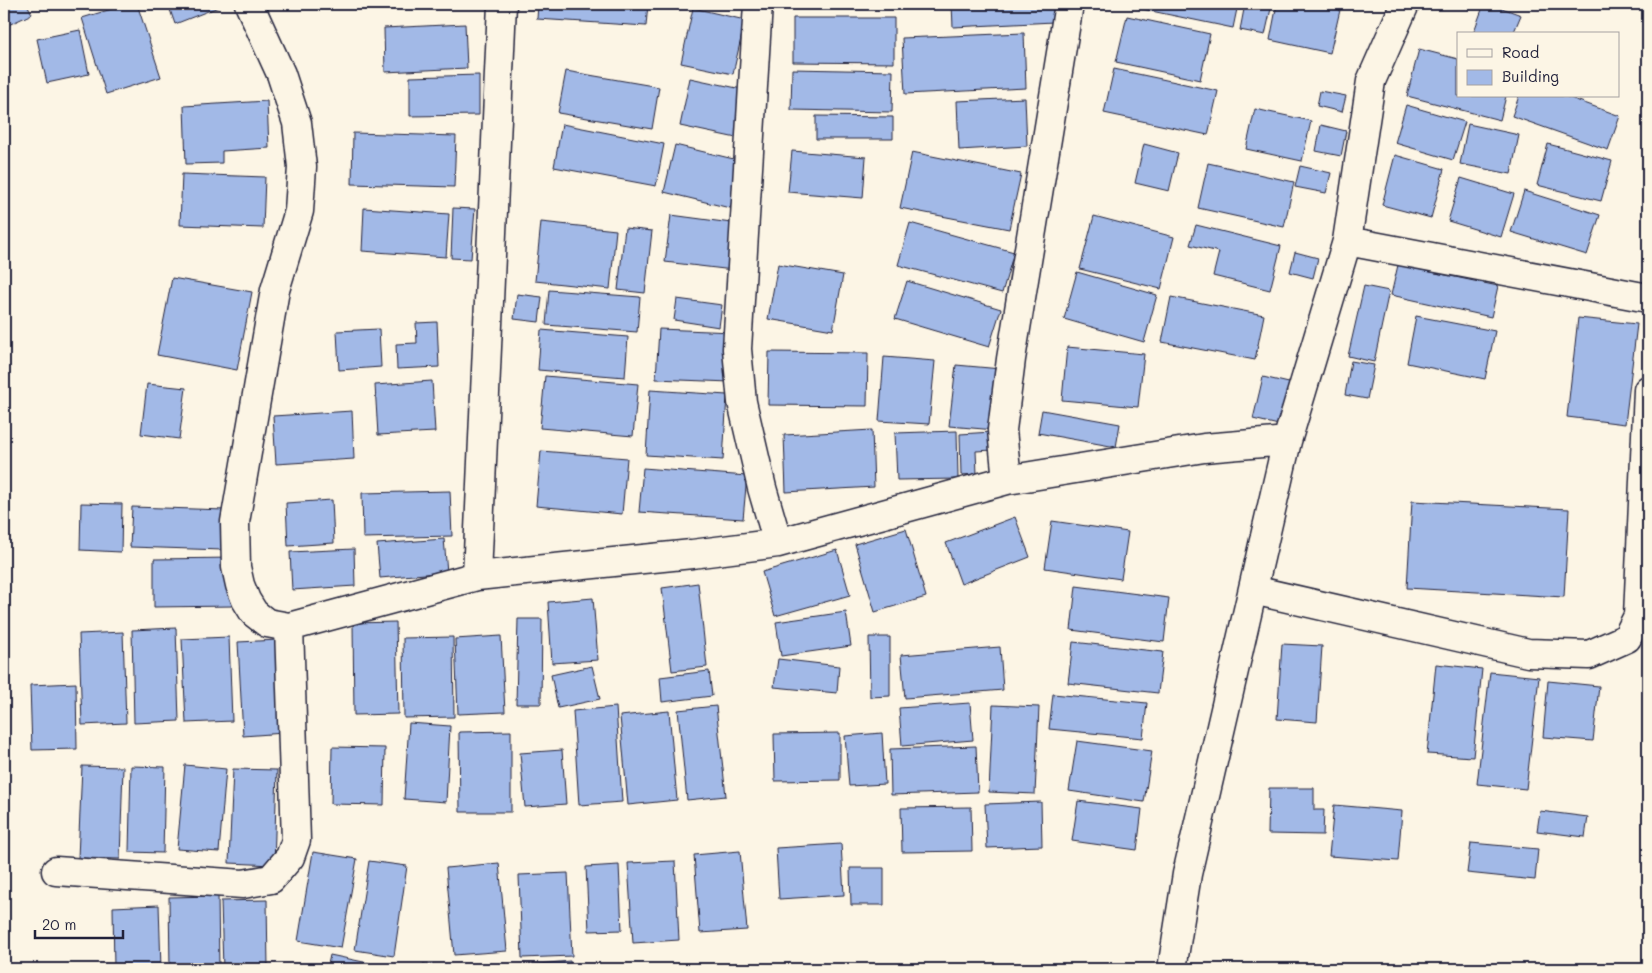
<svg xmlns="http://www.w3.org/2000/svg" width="1652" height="973" viewBox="0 0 1652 973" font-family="Mali,sans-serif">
  <rect width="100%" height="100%" fill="#fcf5e5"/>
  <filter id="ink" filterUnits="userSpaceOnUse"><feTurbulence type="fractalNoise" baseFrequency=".02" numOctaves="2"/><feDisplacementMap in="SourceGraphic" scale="10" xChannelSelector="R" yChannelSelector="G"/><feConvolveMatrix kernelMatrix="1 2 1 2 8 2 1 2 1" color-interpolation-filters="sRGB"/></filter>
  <g filter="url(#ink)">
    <path fill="#a2b9e7" stroke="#22223b" d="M4,4H27L32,14L4,27Z
      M128,4H137L161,77L106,94L82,18Z
      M168,4H226L175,24Z
      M368,4H429L369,10Z
      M538,4H648L646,26L537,19Z
      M952,4H1053L1054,22L953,27Z
      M1138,4H1238L1233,28L1137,8Z
      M1245,4H1272L1265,35L1240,30Z
      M1277,4H1313L1340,10L1330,53L1270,40Z
      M1484,4H1491L1521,15L1513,34H1473Z
      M693,8L745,20L733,74L681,63Z
      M1127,16L1210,34L1200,80L1116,62Z
      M793,18H894V63L793,62Z
      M465,24L467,68L385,72L384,28Z
      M80,30L89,74L47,83L37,39Z
      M1024,33L1026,88L905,94L902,38Z
      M1419,49L1458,59V96H1506L1500,120L1407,96Z
      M792,69L893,71L892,112L791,110Z
      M1114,69L1218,91L1208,135L1104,113Z
      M566,71L659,87L652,129L558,113Z
      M479,75V115L410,116V77Z
      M690,78L751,91L741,139L680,126Z
      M1320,91L1346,96L1342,112L1317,106Z
      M1519,96H1565L1620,116L1608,150L1512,116Z
      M1025,98L1027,146L959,150L957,101Z
      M267,101L269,148L222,151V163L186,164L184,106Z
      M1406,105L1465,122L1453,160L1395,143Z
      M1255,109L1311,121L1302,161L1246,149Z
      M816,116L893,117V139H816Z
      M562,124L664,144L656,186L554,167Z
      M1468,124L1519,135L1511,174L1460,164Z
      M1321,125L1346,131L1341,156L1316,151Z
      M353,133L456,136L454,187L352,184Z
      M1144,144L1178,153L1169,191L1135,183Z
      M1548,144L1612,161L1601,201L1537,185Z
      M675,145L742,161L730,208L664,192Z
      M792,151L866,157L863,198L788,192Z
      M912,152L1021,174L1009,229L900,208Z
      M1395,155L1444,169L1431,218L1382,205Z
      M1208,163L1294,182L1284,227L1198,208Z
      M1300,166L1331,173L1326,193L1295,187Z
      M182,174L265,177L263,228L180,225Z
      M1461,178L1514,194L1501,237L1448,221Z
      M1524,191L1600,215L1587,255L1511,232Z
      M364,208L449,214L446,257L362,251Z
      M453,208L475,209L471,259L451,258Z
      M671,215L739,224L733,270L665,262Z
      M1094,216L1174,237L1161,289L1080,269Z
      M541,222L616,230L610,289L535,281Z
      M910,223L1014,252L1002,293L898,265Z
      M1196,225L1281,246L1270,290L1213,276L1219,252L1190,245Z
      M625,228L652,231L645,293L618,290Z
      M1295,252L1318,258L1313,278L1290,272Z
      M778,264L843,275L833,330L768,319Z
      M1398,265L1498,286L1491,317L1391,295Z
      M1077,272L1157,295L1144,342L1064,319Z
      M172,278L252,292L237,370L157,355Z
      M907,281L1001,309L989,347L895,319Z
      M1364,286L1389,291L1374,362L1348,356Z
      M549,290L640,297L637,332L546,325Z
      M517,294L542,297L539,322L514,319Z
      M1171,297L1264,315L1255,360L1162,342Z
      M677,299L722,305L719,327L674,320Z
      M1416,316L1495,331L1485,379L1407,363Z
      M1578,318L1637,324L1625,424L1567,417Z
      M437,322L439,367L397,369L396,344L417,343L416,323Z
      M379,329L381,367L339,370L337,331Z
      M659,329L733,332L730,382L656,379Z
      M541,330L628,337L625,377L538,370Z
      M1067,347L1144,354L1138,407L1062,400Z
      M769,352L868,353L867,406L768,405Z
      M884,357L935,361L929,424L879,421Z
      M1351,361L1374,365L1367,399L1345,395Z
      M956,365L1001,369L995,430L949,426Z
      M545,376L638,384L633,436L540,428Z
      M1263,377L1293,384L1283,426L1253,419Z
      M432,381L435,432L378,435L375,385Z
      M147,384L186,388L179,439L141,434Z
      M650,390L727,395L723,460L646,455Z
      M1042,410L1120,424L1116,447L1038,433Z
      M352,411L354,459L276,464L273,416Z
      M872,430L874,487L786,492L784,435Z
      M957,431L958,479L897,480L895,433Z
      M992,432L993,450L976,451L977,474L961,475L960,434Z
      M541,451L627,458L622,514L536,506Z
      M643,468L747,476L743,519L639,512Z
      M450,491L452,536L363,538L362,493Z
      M332,500L334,543L288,546L286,503Z
      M1412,501L1569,509L1564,597L1407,588Z
      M81,503L122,504L121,552L80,550Z
      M132,507L225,510L223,550L130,547Z
      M1015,517L1030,557L961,584L946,543Z
      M1052,521L1128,532L1121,579L1045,568Z
      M906,529L926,597L875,612L855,544Z
      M444,539L447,572L380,578L377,544Z
      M354,549L355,586L292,590L290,552Z
      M837,550L850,595L775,616L762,572Z
      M234,558V606L154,607V559Z
      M698,583L707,667L672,671L662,588Z
      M1076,586L1169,598L1164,642L1071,630Z
      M593,598L598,660L552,663L548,602Z
      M846,612L851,646L781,656L776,622Z
      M518,619H542L541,704H516Z
      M396,622L398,714L354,715L353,623Z
      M176,628L179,721L134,723L132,630Z
      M123,632L126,723L82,725L79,634Z
      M501,636L505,712L458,714L455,639Z
      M229,637L232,721L186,723L182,639Z
      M453,637L454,717L404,718L403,638Z
      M869,637H890V696L870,697Z
      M278,640L284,733L243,736L238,642Z
      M1073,642L1163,652L1158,693L1068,683Z
      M1282,644L1322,646L1317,722L1277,719Z
      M1000,647L1003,690L905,698L901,655Z
      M778,659L839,666L837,693L774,687Z
      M1436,664L1482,669L1473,757L1427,754Z
      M592,666L600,699L558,708L551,675Z
      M709,671L712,696L662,702L660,677Z
      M1490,672L1539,677L1526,789L1477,784Z
      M1548,681L1599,686L1593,741L1543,737Z
      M76,683L77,749L32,750L30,685Z
      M1053,694L1147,703L1143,738L1049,729Z
      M970,703L973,740L902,746L899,708Z
      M993,705L1039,707L1035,794L989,792Z
      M716,706L726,796L687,800L678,710Z
      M616,707L622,802L579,805L573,711Z
      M669,711L677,800L628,805L620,716Z
      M409,723L450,726L446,802L404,799Z
      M511,731V812H460L459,732Z
      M840,733V780L775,781L774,734Z
      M882,733L885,784L849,786L845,736Z
      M1077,741L1152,751L1144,802L1069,791Z
      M976,746L978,792L891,795L890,749Z
      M332,747L385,748L384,805L331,804Z
      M562,750L566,804L525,807L520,753Z
      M185,765L226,769L219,852L177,849Z
      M82,766L123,767L120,859L78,858Z
      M131,766L165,767L163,853L129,852Z
      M233,769L277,770L274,865L229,863Z
      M1269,788H1314V810H1324L1323,835L1268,834Z
      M1078,801L1142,809L1137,850L1072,841Z
      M1041,802L1042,846L987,848L985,804Z
      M1334,805L1402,811L1398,861L1329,856Z
      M971,807L972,851L902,852L901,808Z
      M1540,811L1588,817L1585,837L1537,831Z
      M1471,843L1538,849L1535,880L1467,873Z
      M841,844L844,895L779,899L776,848Z
      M740,851L747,930L700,933L694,855Z
      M313,852L357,859L341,948L298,941Z
      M369,861L407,866L394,956L355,950Z
      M675,861L679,940L633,943L628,863Z
      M499,863L507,951L454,955L446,868Z
      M619,865L622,930L589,931L586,867Z
      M850,868H884V905H851Z
      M568,873L572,956L522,958L519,875Z
      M218,896L219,969H170L169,897Z
      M267,900L268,969H223L221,901Z
      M159,905L161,969H114L113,907Z
      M330,955L397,969H327Z
      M570,961L571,969H486Z
      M423,964L469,968V969H422Z"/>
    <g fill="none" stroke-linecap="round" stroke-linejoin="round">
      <defs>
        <path id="minor" d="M249,4L281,74L297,123L302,167L299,211L275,290L235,522L236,567L240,585L246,600L254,613L267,623L289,627L477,576L692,554L778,543L1007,480L1204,448L1287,441
          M758,4L737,349L742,402L762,488L778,543
          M1347,241L1648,298
          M1007,480L1002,430L1011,359L1069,4
          M477,576L502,4
          M1253,590L1528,653L1589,655L1627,638L1638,616L1648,390
          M56,871L243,884L271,879L290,857L296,840L289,627
          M1172,969L1187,874L1287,441L1347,241L1371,81L1405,4"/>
      </defs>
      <use href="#minor" stroke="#22223b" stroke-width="31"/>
      <use href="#minor" stroke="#fcf5e5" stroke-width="28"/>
    </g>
  </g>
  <rect width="1652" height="973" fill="none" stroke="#fcf5e5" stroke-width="20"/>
  <rect x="10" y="10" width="1632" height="953" fill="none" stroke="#22223b" stroke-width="2" filter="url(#ink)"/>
  <rect x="1457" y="32" width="162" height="65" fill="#fcf5e5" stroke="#a5a1a1"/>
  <rect x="1467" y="49" width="25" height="8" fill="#fcf5e5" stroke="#a5a1a1"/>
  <text x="1502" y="58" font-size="15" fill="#22223b">Road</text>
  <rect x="1467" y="70" width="25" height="15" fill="#a2b9e7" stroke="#a5a1a1"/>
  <text x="1502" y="82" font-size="15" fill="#22223b">Building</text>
  <path d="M35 930v8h88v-8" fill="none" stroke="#22223b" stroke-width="2.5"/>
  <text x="42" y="930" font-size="15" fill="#22223b" stroke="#fcf5e5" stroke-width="4" paint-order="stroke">20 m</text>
</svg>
